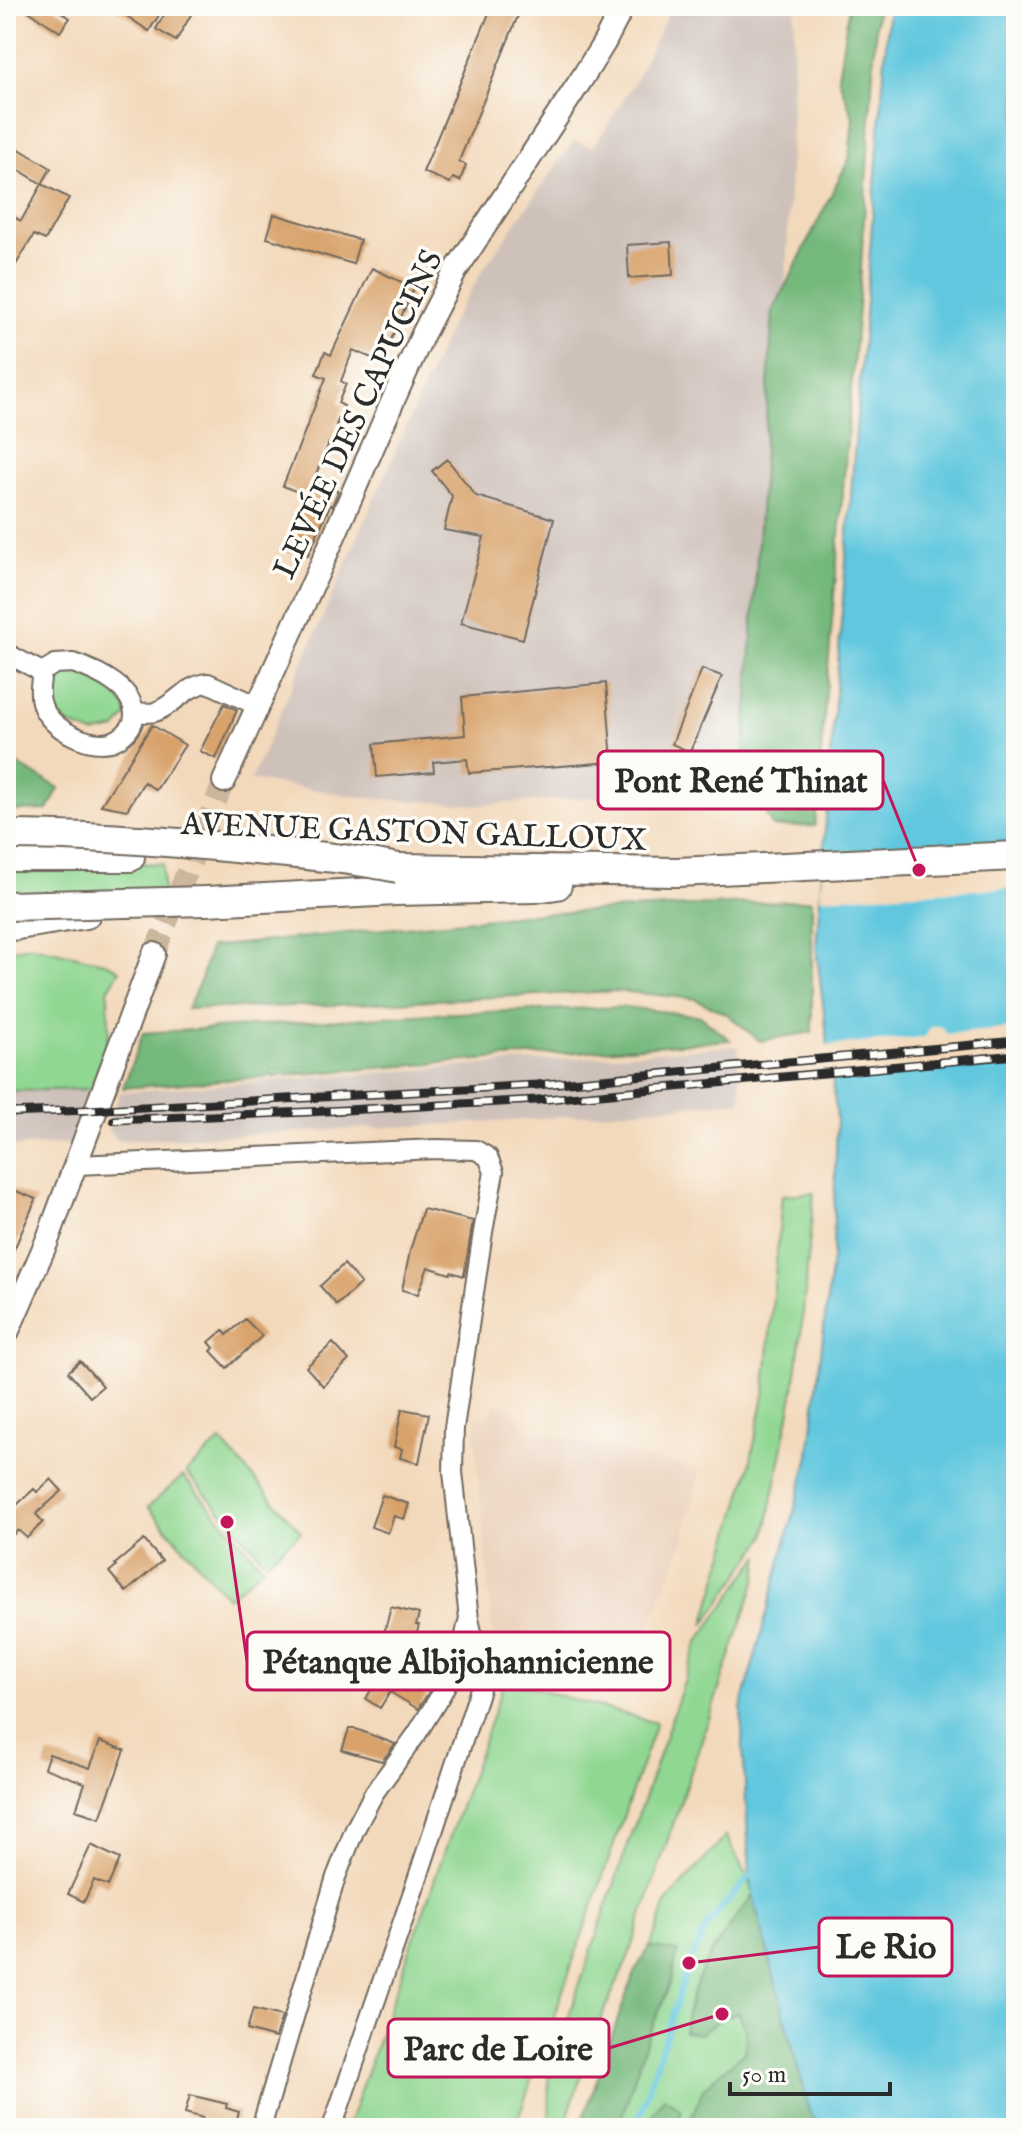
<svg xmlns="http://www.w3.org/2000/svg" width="1022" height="2134" viewBox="0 0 1022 2134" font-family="'IM FELL English',serif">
  <rect width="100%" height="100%" fill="#fdfcf7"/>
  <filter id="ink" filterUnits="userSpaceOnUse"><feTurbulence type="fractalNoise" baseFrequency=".0125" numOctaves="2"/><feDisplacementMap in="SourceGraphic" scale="16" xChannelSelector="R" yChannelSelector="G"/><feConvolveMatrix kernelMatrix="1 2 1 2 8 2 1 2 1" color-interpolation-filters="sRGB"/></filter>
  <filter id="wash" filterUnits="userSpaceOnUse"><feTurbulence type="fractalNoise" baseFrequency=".006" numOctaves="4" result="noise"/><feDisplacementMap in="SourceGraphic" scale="32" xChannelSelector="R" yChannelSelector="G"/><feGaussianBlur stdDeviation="1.8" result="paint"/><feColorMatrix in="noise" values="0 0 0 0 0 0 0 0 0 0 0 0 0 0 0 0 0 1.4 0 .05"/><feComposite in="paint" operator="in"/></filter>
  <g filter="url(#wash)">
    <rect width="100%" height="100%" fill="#f3d9bb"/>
    <path fill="#e9ceb7" d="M495,1404L512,1409L524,1429L700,1470L684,1539L623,1697L501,1668L493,1634L475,1442L476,1417L490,1415Z"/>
    <path fill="#cec1ba" d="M672,6H795L787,260L768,474L765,786L479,805L366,798L251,780L453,320L488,262L574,141L594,147L637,77Z
      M738,1046L741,1101L510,1121L119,1141L108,1130L120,1092Z
      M92,1089L70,1144L6,1147V1091Z"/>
    <path fill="#90d792" stroke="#5e815e" stroke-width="2" d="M69,670C88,675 125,693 127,715L116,729L93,734L65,723L47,700L50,677L56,672Z
      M26,861L163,864V893L6,898V862Z
      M32,946L104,962L120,970L108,990L109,1033L92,1089L6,1091V950Z
      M814,1193L801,1334L794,1389L765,1537L704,1625L749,1470L765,1390L782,1195Z
      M221,1441L301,1532L266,1562L186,1472Z
      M183,1476L263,1567L228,1598L148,1507Z
      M760,1555L757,1577L626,1963C600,2016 582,2072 564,2128H550L548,2076L698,1642Z
      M505,1680L656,1723L515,2128H347Z
      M726,1836L875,2128H585L667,1901Z"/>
    <path fill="#74b87c" stroke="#507254" stroke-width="2" d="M849,6H877L860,283L815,826L773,827L743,774L773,311L849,159L853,117L838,77Z
      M6,758L59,788L48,810L6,811Z
      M812,900V1032L760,1041L727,1014L695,999L619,991L335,1005L187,1009L201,979L210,947L531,914Z
      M625,1007L700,1016L730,1040L123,1088L143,1033L430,1014Z
      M753,1895L810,2113L823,2128H740L731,2123L714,2122L709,2128H687L703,2089L717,2075L746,2051L745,2028L738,2012L722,2018L700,2034L684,2032C691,1974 718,1941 753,1895Z
      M649,1947L678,1952L669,1987L646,2042L618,2128H580L634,1973Z
      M664,2097L682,2110L675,2128H648L654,2112Z"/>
    <path fill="#61c7de" stroke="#467984" stroke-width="2" d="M889,6H1016V2128H823L810,2113L753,1895L750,1876L741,1709L809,1456L833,1250L837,1118L816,947Z"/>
    <path fill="#f3d9bb" d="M1016,843V888L820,898L824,853Z
      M936,1026L942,1027L947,1034L1016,1028V1062L829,1080L825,1046L925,1037L930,1028Z"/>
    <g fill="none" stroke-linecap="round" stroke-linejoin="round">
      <path stroke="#61c7de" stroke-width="6" d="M636,2128L689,1963L708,1924L750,1876"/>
    </g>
    <g id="blocks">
      <path fill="#d8a26b" d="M21,6H52L70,18L60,32Z
        M112,6H145L159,15L149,31Z
        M169,6H196L176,41L156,29Z
        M492,6H522L459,161L466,165L460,181L453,178L450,183L423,172Z
        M6,141L51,168L42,184L6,162Z
        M42,184L69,198L45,240L34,235L6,281V213L21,221Z
        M274,214L360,240L353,264L267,238Z
        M671,242L673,275L629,278L627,245Z
        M372,268L414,288L381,362L353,350L341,381L346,384L338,403L344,406L336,425L342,428L333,444L329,443L313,481L338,491L332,506L330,505L308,555L285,547L305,495L283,486L326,378L316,374L325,352L331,355Z
        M447,459L476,496L554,519L523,639L461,623L484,537L444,530L452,496L432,471Z
        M702,669L722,676L690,752L672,744Z
        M606,683L612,762L469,773L467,759L433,762L434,772L377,777L374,744L465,735L462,697Z
        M224,704L237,710L216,759L200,751Z
        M152,725L185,745L156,790L144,782L127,810L101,805Z
        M6,1187L36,1199L6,1268Z
        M423,1209L473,1221L464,1276L451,1272L450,1274L428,1267L418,1294L402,1290L410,1251Z
        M344,1264L361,1283L337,1305L320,1286Z
        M245,1319L262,1336L227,1368L211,1351L214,1348L209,1342L223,1330L227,1335Z
        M333,1343L349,1360L323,1386L306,1367Z
        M80,1361L103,1386L90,1397L68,1372Z
        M402,1409L429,1414L419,1463L400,1458L402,1449L394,1447Z
        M51,1479L62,1491L36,1514L43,1522L27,1538L18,1530L14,1534L6,1525V1515L34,1489L37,1492Z
        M382,1495L409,1504L404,1519L394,1516L388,1533L371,1527Z
        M144,1540L162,1561L126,1592L109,1572L116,1566L115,1564Z
        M391,1607L419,1614L416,1625H419L408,1665L437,1674L432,1687L418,1709L390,1692L380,1708L366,1699L379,1675L381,1676L389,1643L382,1641Z
        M349,1729H356L395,1744L382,1761L342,1750Z
        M100,1741L125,1750L100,1818L76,1810L85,1783L44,1768L49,1754L90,1768Z
        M91,1845L120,1859L108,1886L94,1880L84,1902L68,1894Z
        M253,2009L282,2016L275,2038L247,2030Z
        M190,2095L227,2104L226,2108L239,2112L234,2128H219L202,2123L203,2118L185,2113Z"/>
    </g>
  </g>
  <g filter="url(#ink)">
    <use href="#blocks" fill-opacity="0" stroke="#71685d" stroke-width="2"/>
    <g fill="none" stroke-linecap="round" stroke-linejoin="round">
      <path stroke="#cbb69e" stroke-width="22" stroke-dasharray="22 11" stroke-linecap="butt" d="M154,954L224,781"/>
      <defs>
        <path id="minor" d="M6,653L42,672
          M73,663C97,671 141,690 133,722C130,731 120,739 111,742C87,747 54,730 43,708C38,697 40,684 42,672L55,664Z
          M134,712C141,712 149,714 155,712C175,705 186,685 208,683L258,706
          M77,1165L436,1149L476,1150L488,1157L494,1172L483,1232L454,1428L453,1472L469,1619L481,1671L480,1689L417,1880L332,2128
          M261,2128L336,1877L355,1829L374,1793L416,1735L442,1693L460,1657L468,1622"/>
        <path id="tertiary" d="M224,781L324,559L395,396L423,334L456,270L581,80L604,43L623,6
          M6,1335L47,1241L154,954"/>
        <path id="primary" d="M6,857H130
          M398,868L677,872L1016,856
          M206,901L396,891L536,888L557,885
          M6,927L86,914"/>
      </defs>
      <use href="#minor" stroke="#71685d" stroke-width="22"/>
      <use href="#tertiary" stroke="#71685d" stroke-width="26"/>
      <use href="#primary" stroke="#71685d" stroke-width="32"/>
      <use href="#minor" stroke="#fff" stroke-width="18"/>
      <use href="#tertiary" stroke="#fff" stroke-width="22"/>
      <use href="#primary" stroke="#fff" stroke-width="28"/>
      <defs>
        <path id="rail" d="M6,1113L88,1110L537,1085L1016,1041
          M114,1120L307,1112L537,1100L1016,1055"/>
      </defs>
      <use href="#rail" stroke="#2b2b2b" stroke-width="9"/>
      <use href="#rail" stroke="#fdfcf7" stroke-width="6" stroke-dasharray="18" stroke-linecap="butt"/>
      <defs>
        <path id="primary-bridge" d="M6,835C86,835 165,841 245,849C297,854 347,858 398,868
          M6,906L206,901"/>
      </defs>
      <use href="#primary-bridge" stroke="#71685d" stroke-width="32" stroke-linecap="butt"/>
      <use href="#primary-bridge" stroke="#fff" stroke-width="28"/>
    </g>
  </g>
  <g text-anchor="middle" stroke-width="7" stroke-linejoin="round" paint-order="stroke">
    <g font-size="32" fill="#2b2b2b" stroke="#fdfcf7">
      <text transform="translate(357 414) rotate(-65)" y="11">LEVÉE DES CAPUCINS</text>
      <text transform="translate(414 831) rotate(2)" y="11">AVENUE GASTON GALLOUX</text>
    </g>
  </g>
  <path fill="none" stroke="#c2185b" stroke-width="3" d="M919 870L883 780M227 1522L247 1661M689 1963L819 1947M722 2014L609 2048"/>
  <g fill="#c2185b" stroke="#fdfcf7" stroke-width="3">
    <circle cx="919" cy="870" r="8"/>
    <circle cx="227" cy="1522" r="8"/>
    <circle cx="689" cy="1963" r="8"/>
    <circle cx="722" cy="2014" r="8"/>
  </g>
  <g fill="#fdfcf7" stroke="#c2185b" stroke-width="3">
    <rect x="598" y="751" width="285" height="58" rx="8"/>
    <rect x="247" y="1632" width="423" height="58" rx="8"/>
    <rect x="819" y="1918" width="133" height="58" rx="8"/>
    <rect x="388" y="2019" width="221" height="58" rx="8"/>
  </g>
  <g font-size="34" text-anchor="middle" font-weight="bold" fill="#2b2b2b">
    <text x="741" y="792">Pont René Thinat</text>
    <text x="458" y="1673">Pétanque Albijohannicienne</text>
    <text x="886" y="1958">Le Rio</text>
    <text x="498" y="2060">Parc de Loire</text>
  </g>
  <rect width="1022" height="2134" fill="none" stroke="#fdfcf7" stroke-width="32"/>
  <path d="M730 2082v12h160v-12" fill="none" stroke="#2b2b2b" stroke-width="4"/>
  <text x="742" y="2082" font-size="24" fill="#2b2b2b" stroke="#fdfcf7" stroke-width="6" paint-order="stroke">50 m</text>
</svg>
